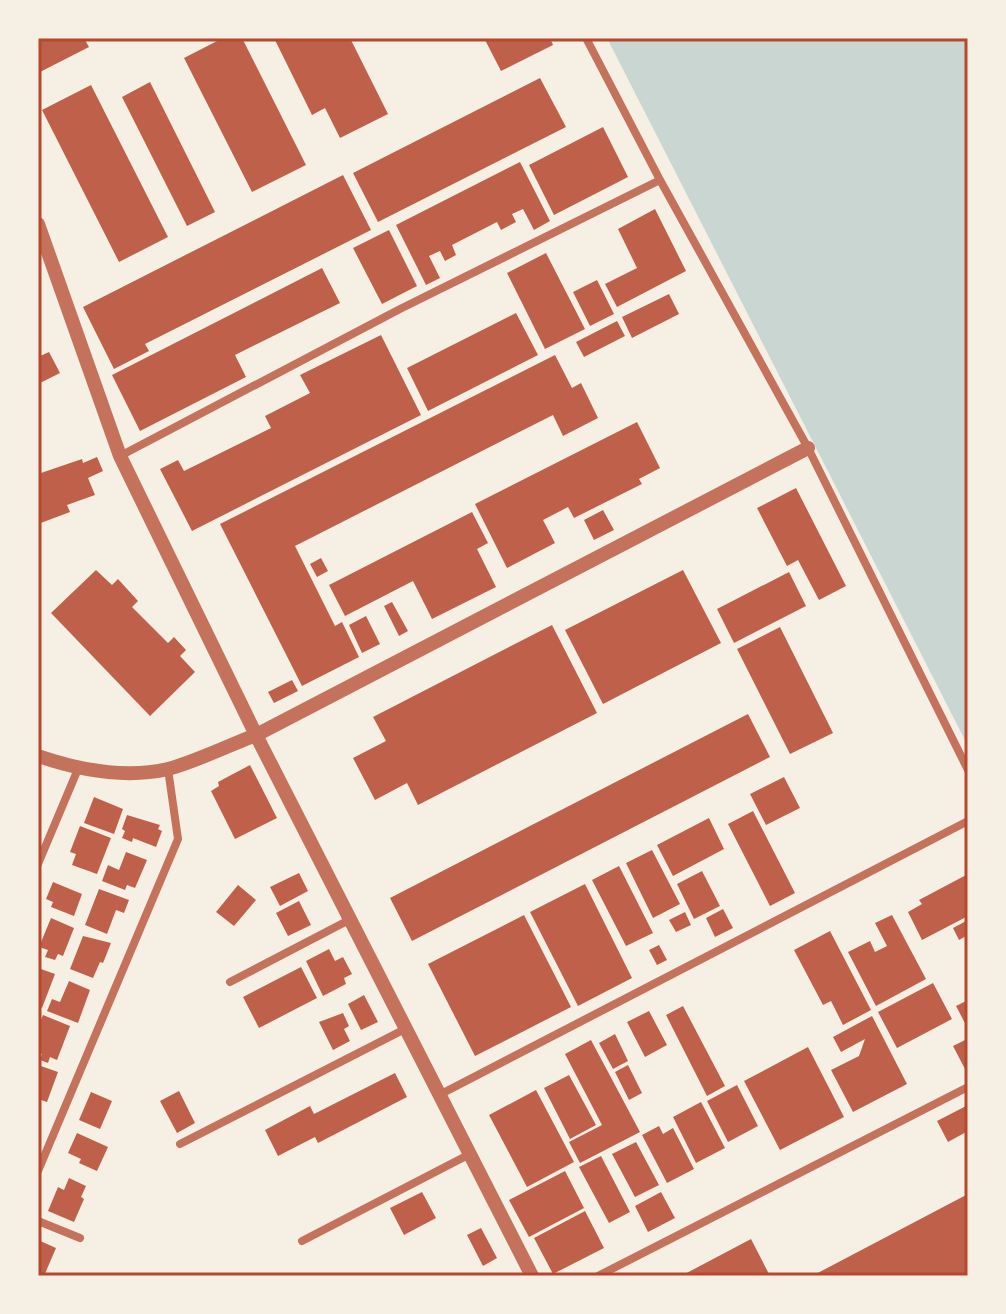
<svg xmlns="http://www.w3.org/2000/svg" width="1006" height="1314" viewBox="0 0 1006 1314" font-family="Bitter,serif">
  <rect width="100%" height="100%" fill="#f6efe4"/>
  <path fill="#c9d6d2" d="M607,38H968V746Z"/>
  <path fill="#bf614a" d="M38,38H84L89,47L40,72Z
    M223,38H242L306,165L252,192L184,58Z
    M274,38H350L388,114L340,138L325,108L312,115Z
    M484,38H550L553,45L501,71Z
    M540,78L566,127L378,222L353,173Z
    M150,82L215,212L187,226L122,97Z
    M91,85L168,237L119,262L42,110Z
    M603,127L628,177L554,215L529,165Z
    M520,162L550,221L534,230L523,209L512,214L516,222L501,230L497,222L452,245L456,255L445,261L440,251L429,256L440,278L426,285L396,225Z
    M343,175L371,230L145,344L149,351L114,369L83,307Z
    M655,209L686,271L617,307L605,284L637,268L618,229Z
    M389,230L417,286L382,304L353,248Z
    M546,253L585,329L545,349L507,273Z
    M322,268L340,303L235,355L246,377L140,431L112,375Z
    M597,280L614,314L590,326L573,292Z
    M669,294L679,314L632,338L622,317Z
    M516,313L538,355L428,411L407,368Z
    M617,321L625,336L584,357L576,342Z
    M381,335L421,415L192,531L160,469L178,460L184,471L271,428L265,416L310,393L300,375Z
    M49,352L60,373L40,383L38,357Z
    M555,355L572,388L581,383L598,418L563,436L553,415L295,546L335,626L342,622L359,657L302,686L220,524Z
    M637,422L660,468L639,479L642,484L574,518L568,507L543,520L555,543L507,568L475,504Z
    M97,457L103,471L88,478L95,495L67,505L70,512L38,524V474L82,459L83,463Z
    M796,488L846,586L819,600L798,560L787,566L757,508Z
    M603,510L614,530L594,540L584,520Z
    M472,512L488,543L477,549L496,587L432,619L413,581L345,616L329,585Z
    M321,558L328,571L317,577L310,564Z
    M96,570L112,585L118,579L138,601L132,607L168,643L174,637L186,650L180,656L195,672L150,716L51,613Z
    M683,570L721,643L603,704L565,630Z
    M789,572L806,606L734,643L717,609Z
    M392,602L408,631L399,636L384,606Z
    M366,616L380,644L362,653L349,625Z
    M552,625L597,713L418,805L407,783L375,800L353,758L386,741L373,717Z
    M780,627L833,733L790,754L737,649Z
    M292,680L298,691L274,703L268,692Z
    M748,714L770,757L412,941L390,898Z
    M250,765L277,818L235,839L211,791L219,786L218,782Z
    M784,777L800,808L766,825L750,794Z
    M94,797L123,809L114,834L84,823Z
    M753,811L795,893L770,906L728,824Z
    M127,815L160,825L158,829L162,831L156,847L133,838L132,842L122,838L125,831L122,829Z
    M709,818L724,849L673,876L657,845Z
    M80,826L111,838L97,874L72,865L76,854L70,852Z
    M652,850L680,904L653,918L626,863Z
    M126,852L147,860L135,888L127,885L125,890L102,881L108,865L119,870Z
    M619,866L653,933L626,946L592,880Z
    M702,871L720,906L694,919L677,884Z
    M299,873L308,891L280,906L270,887Z
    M968,874V916L922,940L908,912L922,904L919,900Z
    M53,882L82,894L74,916L51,907L53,902L46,899Z
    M585,884L632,978L578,1006L530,912Z
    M238,885L256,900L234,926L216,912Z
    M99,889L129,900L124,913L116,910L107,934L85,925Z
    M299,901L311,925L288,936L276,913Z
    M723,909L733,928L715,937L706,918Z
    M685,912L691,925L676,932L669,920Z
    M524,915L571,1007L475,1056L428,964Z
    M892,915L926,979L876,1006L848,952L870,941L875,952L887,946L875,923Z
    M51,918L74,928L63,956L58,954L55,960L45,957L48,950L39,947Z
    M968,920V935L959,940L953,928Z
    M830,931L871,1010L843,1025L831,1001L823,1005L794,950Z
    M83,936L111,943L103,963L100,962L93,978L70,969Z
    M659,945L667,960L657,965L649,950Z
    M329,949L335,961L343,957L352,974L344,978L346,984L323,996L306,961Z
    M301,967L317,998L259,1028L243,997Z
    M38,968L55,974L42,1008L38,1006Z
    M69,981L90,990L78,1023L47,1011L52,999L60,1002Z
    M933,983L952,1019L897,1048L878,1012Z
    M364,995L378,1022L361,1030L348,1004Z
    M968,1000V1029L956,1006Z
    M683,1006L725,1086L707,1096L666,1015Z
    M649,1011L667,1045L645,1057L627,1022Z
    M343,1013L349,1026L344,1029L350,1041L333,1050L319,1022Z
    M43,1015L70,1026L57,1060L50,1057L48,1063L40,1060L42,1054L38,1052V1027Z
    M872,1016L907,1084L853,1112L831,1070L859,1056L865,1039L841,1052L833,1037Z
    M615,1034L628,1061L613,1069L599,1043Z
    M967,1039L968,1067L965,1069L953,1046Z
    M591,1040L640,1132L580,1163L569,1142L602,1125L565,1054Z
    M808,1047L844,1117L780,1150L744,1081Z
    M38,1065L58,1072L47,1102L38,1099Z
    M628,1065L642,1093L629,1100L615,1072Z
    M395,1073L407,1097L318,1143L315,1137L278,1156L265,1130L310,1106L314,1114Z
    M569,1075L596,1125L570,1139L544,1088Z
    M737,1085L758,1126L728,1142L707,1101Z
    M536,1090L574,1162L527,1187L489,1115Z
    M179,1091L195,1123L177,1133L160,1101Z
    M91,1092L112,1101L100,1129L79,1120Z
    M701,1102L725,1148L696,1163L673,1117Z
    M968,1105V1131L948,1142L937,1121Z
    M659,1126L663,1134L673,1128L694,1169L667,1183L642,1135Z
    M77,1133L108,1147L97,1171L79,1163L81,1159L68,1153Z
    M636,1142L659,1185L635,1197L612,1154Z
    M601,1156L630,1212L609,1223L579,1167Z
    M565,1171L584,1208L529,1237L509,1200Z
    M69,1178L86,1186L81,1197L84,1199L74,1222L48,1211L58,1187L64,1190Z
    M422,1192L436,1218L404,1235L390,1208Z
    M661,1192L675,1218L648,1232L635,1206Z
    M968,1194V1276H812Z
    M585,1211L604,1248L553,1274L534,1238Z
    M481,1228L497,1258L483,1266L467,1235Z
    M751,1239L770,1276H681Z
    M38,1240L56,1248L44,1276H38Z"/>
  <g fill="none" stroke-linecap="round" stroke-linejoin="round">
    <path stroke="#c5725c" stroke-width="8" d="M586,38L660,180L808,448L968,770
      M120,456L400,309L660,180
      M38,864L78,769
      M230,982L351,919
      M441,1094L968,821
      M180,1144L407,1028
      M38,1171L178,839L168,769
      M38,1221L80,1238
      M302,1241L470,1154
      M598,1276L968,1087"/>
    <path stroke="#c5725c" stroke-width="14" d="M38,224L120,456L256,735L532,1276
      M38,756C79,770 125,779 168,769C197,761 227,746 256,735L808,448"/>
  </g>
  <rect width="1006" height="1314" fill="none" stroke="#f6efe4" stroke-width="80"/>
  <rect x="40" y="40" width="926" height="1234" fill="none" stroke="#b5482f" stroke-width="3"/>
</svg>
